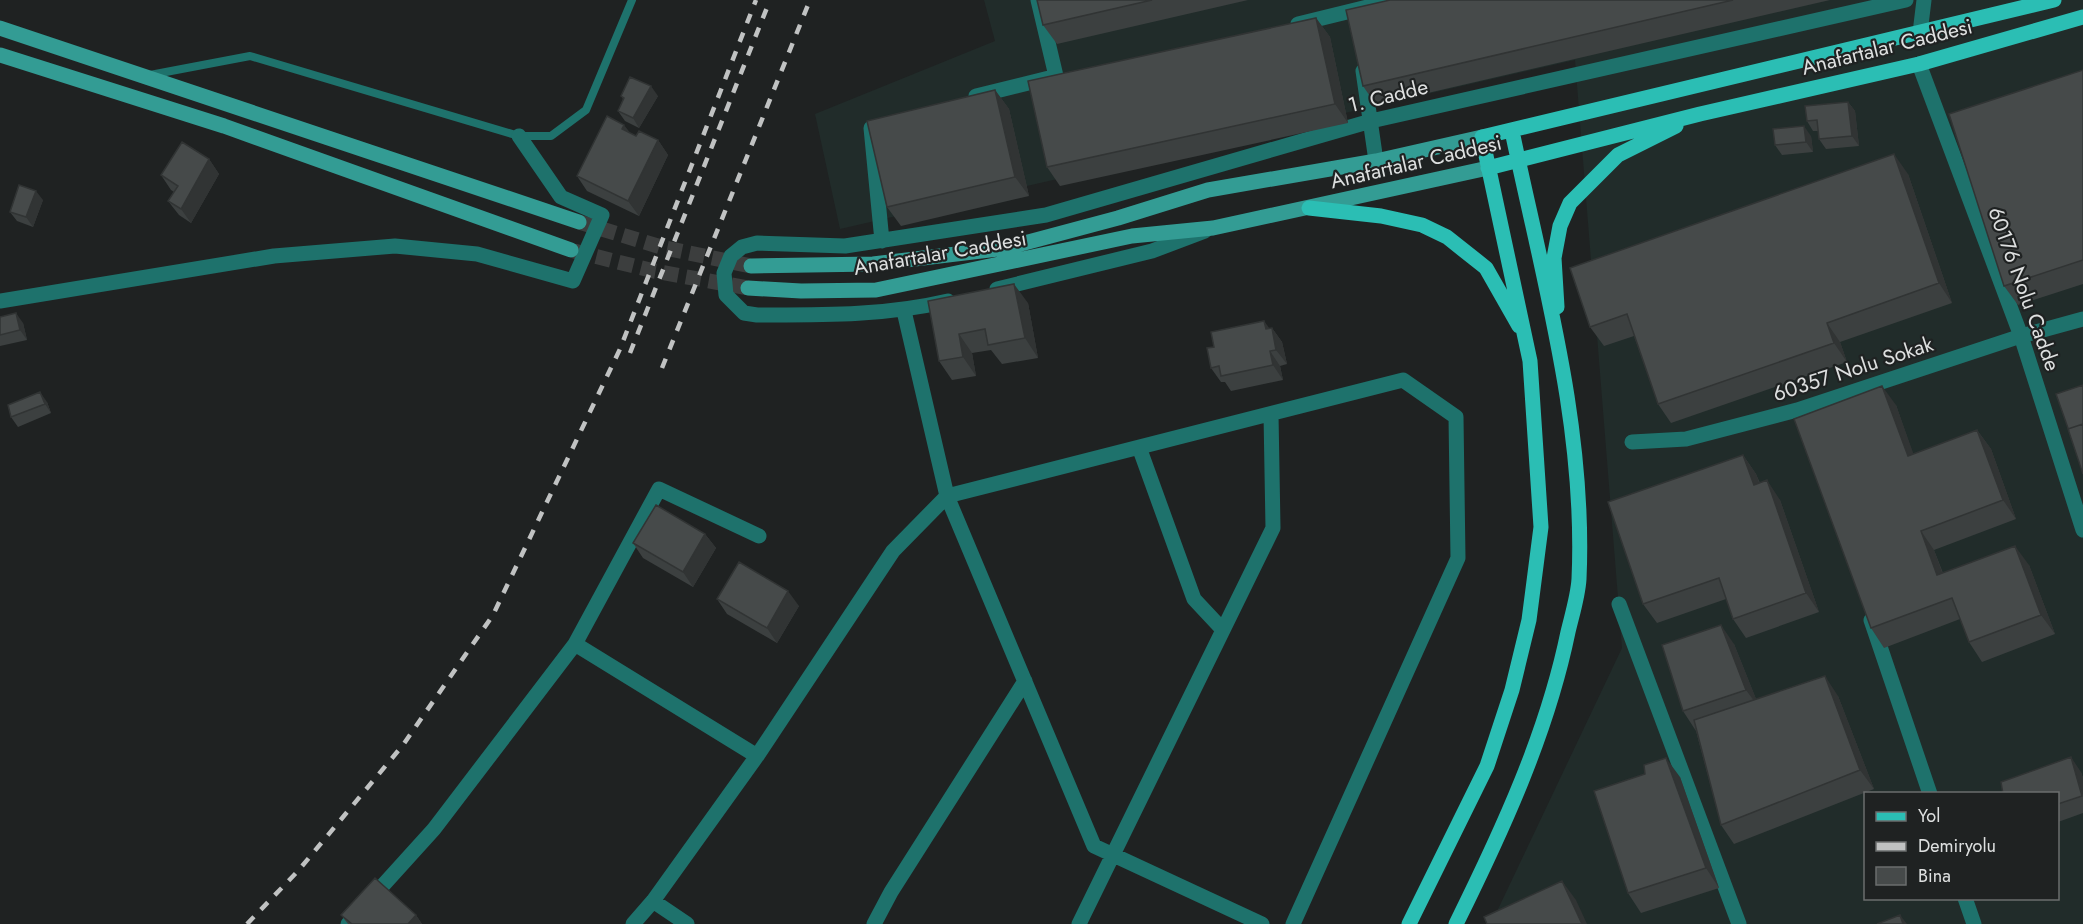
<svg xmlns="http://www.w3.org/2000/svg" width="2083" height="924" viewBox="0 0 2083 924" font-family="Jost,sans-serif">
  <rect width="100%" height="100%" fill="#1f2222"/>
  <path fill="#212c2a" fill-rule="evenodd" d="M984,0H2083V924H1491L1622,648L1575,60L840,229L815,114L995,41ZM1866,794H2058V898H1866Z"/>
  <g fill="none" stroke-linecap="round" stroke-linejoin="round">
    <path stroke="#3c3e3e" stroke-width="15" stroke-dasharray="15 8" stroke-linecap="butt" d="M579,222L661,247L751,266
      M574,251L654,271L748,288"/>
    <path stroke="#1e726c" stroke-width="8" d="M150,75L250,56L519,136H551L586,110L632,0"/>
    <path stroke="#1e726c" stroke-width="15" d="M1038,0L1056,76
      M1298,24L1396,0
      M1920,33L1924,0
      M1919,64L2021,336L2083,530
      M1363,71L1376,161
      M976,96L1049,78
      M871,128L882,241
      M997,289L1152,251L1205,231
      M0,301L274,256L395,246L477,254L573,281L602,215L561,197L519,136
      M948,301C884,316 822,315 757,315L744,313L726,295L724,273L731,256L742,247L757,243L845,246L1046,215L1371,121L1906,0
      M904,311L947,496L1094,846L1262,924
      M1632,442L1686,439L1797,410L2021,336L2083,319
      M1139,447L1194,599L1223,630
      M1619,604L1739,924
      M1871,620L1930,794
      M575,644L757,756
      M1965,898L1974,924
      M653,901L687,924
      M348,924L434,829L575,644L659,489L759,536
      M633,924L653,901L757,756L893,551L947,496L1403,380L1456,417L1458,558L1293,924
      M874,924L891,892L1025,681
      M1079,924L1273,528L1271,414"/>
    <path stroke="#339c94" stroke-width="15" d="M0,28L579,222
      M0,55L224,126L571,250
      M751,266L873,264L1006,248L1118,218L1208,190L1376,161L1482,137
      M748,288L801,291L876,290L1132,236L1213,228L1488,168"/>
    <path stroke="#2bbeb4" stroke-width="15" d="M1488,168L1700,114L1919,64L2083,17
      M1309,208L1381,216L1422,225L1447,237L1486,268L1519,326
      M1557,307L1554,258L1560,226L1570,203L1618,155L1676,126
      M1409,924L1487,766L1512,690L1529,620L1541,527L1530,361L1482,137L2054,0
      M1456,924C1502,831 1547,734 1568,632C1572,615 1578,596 1579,579C1586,427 1543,279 1512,131"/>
    <path stroke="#c0c2c2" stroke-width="4.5" stroke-dasharray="10 10" stroke-linecap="butt" d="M630,353L770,0
      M662,368L810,0
      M247,924L298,871L403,745L493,615L620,349L756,0"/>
  </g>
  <path fill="#3c4040" d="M1037,0H1248L1057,44L1043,25Z
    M1390,0H1830L1376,105L1363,86Z
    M1316,18L1330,37L1348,123L1060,186L1047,167Z
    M2083,70V284L2018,305L2004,286Z
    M995,90L1009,109L1029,196L901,226L887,207Z
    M621,96H658L639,128L625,121L618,111L623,99Z
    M1848,102L1855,111L1859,146L1826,149L1819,139L1818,131H1813L1807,121Z
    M631,133L636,136L658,140L668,155L639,216L587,191L577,176Z
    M1811,136L1813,152L1782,155L1775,145Z
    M209,159L219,174L191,223L179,215L168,201L174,192L171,190L161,175Z
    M1908,174L1952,303L1840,342L1847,362L1671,423L1658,404L1634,336L1604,346L1590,327Z
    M43,200L33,227L17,221L10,212Z
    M928,301L1028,303L1038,358L1002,364L991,350L972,353L976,376L952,380L939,361Z
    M0,317L23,323L27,340L0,346Z
    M1272,328L1282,342L1287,364L1280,366L1283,380L1231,391L1225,382H1221L1211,368L1214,347Z
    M47,402L51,413L18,427L11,417Z
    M1896,405L1913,454L1977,430L1991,449L2016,519L1934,550L1943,573L2029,565L2055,634L1982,662L1969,642L1960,619L1884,648L1871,628Z
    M1743,455L1756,474L1760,483L1780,500L1819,612L1746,638L1733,619L1726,599L1657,623L1643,604Z
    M705,534L716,548L693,587L643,558L633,543Z
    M717,599L799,606L777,643L727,614Z
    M1734,644L1756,699L1838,696L1874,789L1734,844L1721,825L1696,731L1683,711Z
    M2081,772L2083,778V813L2058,822V794Z
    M1680,777L1719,888L1641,913L1628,893Z
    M341,915H416L422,924H348Z"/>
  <path fill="#313434" d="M1316,18L1330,37L1348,123L1335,104Z
    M651,86L658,96L639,128L633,118Z
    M995,90L1009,109L1029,196L1015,177Z
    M1848,102L1855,111L1859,146L1852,136Z
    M624,125L635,139L622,129Z
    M1804,126L1811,136L1813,152L1806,142Z
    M658,140L668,155L639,216L628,201Z
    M1894,154L1908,174L1952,303L1939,283Z
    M209,159L219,174L191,223L181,209Z
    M36,191L43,200L33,227L26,217Z
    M1014,284L1028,303L1038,358L1025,338Z
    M16,313L23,323L27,340L20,330Z
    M1264,321L1273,333L1272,328L1282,342L1287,364L1276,350L1266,329Z
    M1827,323L1840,342L1847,362L1834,343Z
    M959,334L972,353L976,376L963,357Z
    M1270,351L1280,366L1283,380L1273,365Z
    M1882,386L1896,405L1921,475L1908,456Z
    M40,392L47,402L51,413L45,404Z
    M1977,430L1991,449L2016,519L2003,500Z
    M1743,455L1756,474L1767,504L1754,485Z
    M1767,480L1780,500L1819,612L1806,593Z
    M1921,531L1934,550L1950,594L1937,575Z
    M705,534L716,548L693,587L683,572Z
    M2015,546L2029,565L2055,634L2041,615Z
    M788,591L799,606L777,643L767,628Z
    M1721,625L1734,644L1760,709L1746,690Z
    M1825,676L1838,696L1874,789L1860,770Z
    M2071,757L2081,772L2083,778V797Z
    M1666,758L1680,777L1719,888L1706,868Z
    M1562,881L1576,900L1587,924H1582Z
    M416,915L422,924H408Z
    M1900,915L1907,924H1903Z"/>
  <path fill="#464a4a" stroke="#313434" stroke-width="1.5" d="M1037,0H1152L1043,25Z
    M1390,0H1733L1363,86L1346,10Z
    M1316,18L1335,104L1047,167L1028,81Z
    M2083,70V260L2004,286L1949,114Z
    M630,77L651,86L633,118L618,111L624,98L621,96Z
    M995,90L1015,177L887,207L867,121Z
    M1848,102L1852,136L1819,139L1817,120L1807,121L1805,106Z
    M607,116L624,125L622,129L636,136L639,131L658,140L628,201L577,176Z
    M1804,126L1806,142L1775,145L1773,129Z
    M182,142L209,159L181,209L168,201L178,186L161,175Z
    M1894,154L1939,283L1827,323L1834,343L1658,404L1627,314L1590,327L1570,268Z
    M19,185L36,191L26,217L10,212Z
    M1014,284L1025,338L988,345L985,329L959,334L963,357L939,361L928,301Z
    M16,313L20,330L0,335V317Z
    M1264,321L1266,329L1272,328L1276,350L1270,351L1273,365L1221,376L1219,366L1211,368L1207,348L1214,347L1211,332Z
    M2083,385V424L2068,429L2069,431L2056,394Z
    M1882,386L1908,456L1977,430L2003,500L1921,531L1937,575L2015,546L2041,615L1969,642L1952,598L1871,628L1794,419Z
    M40,392L45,404L11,417L8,405Z
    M2083,424V474L2068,429Z
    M1743,455L1754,485L1767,480L1806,593L1733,619L1719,578L1643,604L1608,502Z
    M656,505L705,534L683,572L633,543Z
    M739,562L788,591L767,628L717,599Z
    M1721,625L1746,690L1683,711L1662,645Z
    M1825,676L1860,770L1721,825L1694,720Z
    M2071,757L2082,796L2058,804V794H2003L2001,782Z
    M1666,758L1706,868L1628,893L1594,791L1645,774L1644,765Z
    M375,878L416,915L408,924H352L341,915Z
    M1562,881L1582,924H1487L1484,917Z
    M1900,915L1903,924H1877Z"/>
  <g text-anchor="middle" stroke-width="4.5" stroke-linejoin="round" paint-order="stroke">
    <g font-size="21" fill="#dee0e0" stroke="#1f2222">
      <text transform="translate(1887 47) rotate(-14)" y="7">Anafartalar Caddesi</text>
      <text transform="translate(1388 96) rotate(-14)" y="7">1. Cadde</text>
      <text transform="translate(1416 162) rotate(-13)" y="7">Anafartalar Caddesi</text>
      <text transform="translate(940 253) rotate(-10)" y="7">Anafartalar Caddesi</text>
      <text transform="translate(2024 289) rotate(70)" y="7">60176 Nolu Cadde</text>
      <text transform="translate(1853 369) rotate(-18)" y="7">60357 Nolu Sokak</text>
    </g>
  </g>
  <rect x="1864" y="792" width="195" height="108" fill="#1f2222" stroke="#6b6e6e" stroke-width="1.5"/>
  <rect x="1876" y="812" width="30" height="9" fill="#2bbeb4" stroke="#6b6e6e" stroke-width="1.5"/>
  <text x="1918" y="822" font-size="18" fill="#dee0e0">Yol</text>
  <rect x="1876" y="842" width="30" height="9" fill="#c0c2c2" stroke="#6b6e6e" stroke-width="1.5"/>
  <text x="1918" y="852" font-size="18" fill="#dee0e0">Demiryolu</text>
  <rect x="1876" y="867" width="30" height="18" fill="#464a4a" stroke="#6b6e6e" stroke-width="1.5"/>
  <text x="1918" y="882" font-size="18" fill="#dee0e0">Bina</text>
</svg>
